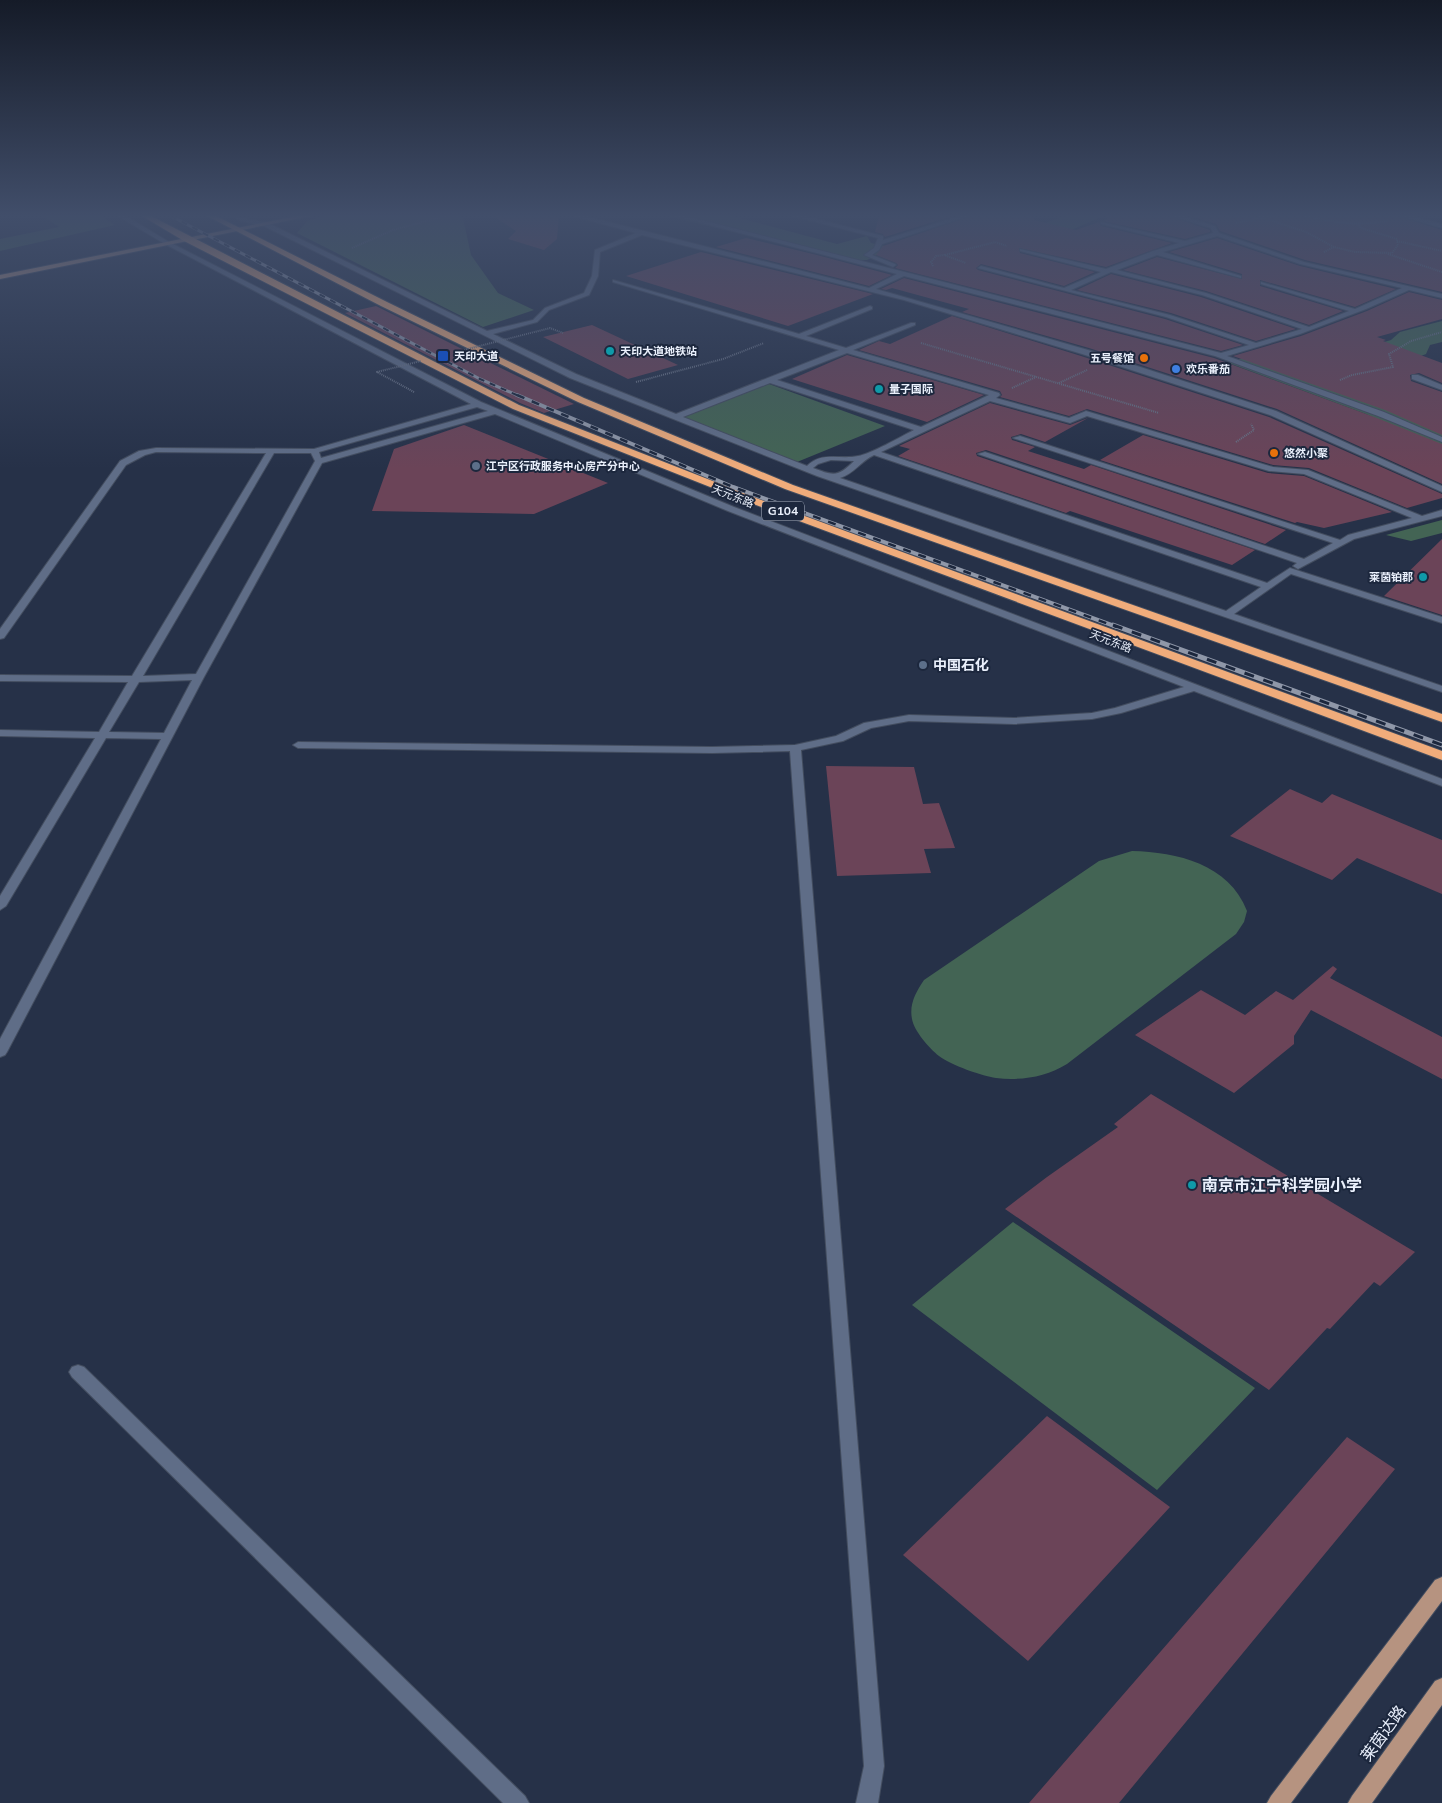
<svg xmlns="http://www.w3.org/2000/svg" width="1442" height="1803" viewBox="0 0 1442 1803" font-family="Mulish,'Noto Sans SC',sans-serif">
  <rect width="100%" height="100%" fill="#263148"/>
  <path fill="#436454" d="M43,216H101L115,225L0,251V239L59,227Z
    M324,216H459L463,218L471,255L498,293L534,310L483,327L297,233L307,221Z
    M667,216H732L837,244L867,236L871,243L890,247L1028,229L1065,216H1103L1060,235L1005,253L877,255L867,260H850Z
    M1442,321V342L1430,345L1426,354L1393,367L1442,420V448L1366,414L1229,363L1260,351L1357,350L1391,340L1400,332Z
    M769,384L885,426L797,462L681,417Z
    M1442,520V533L1411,541L1386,535Z
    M1132,851C1177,852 1229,864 1247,911L1244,922L1236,934L1067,1064C1046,1077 1021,1081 996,1078C982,1076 951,1065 939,1056C929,1048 914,1031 912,1019C909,1004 916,992 924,980L1099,861Z
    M1013,1222L1255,1388L1157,1490L912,1305Z"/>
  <path fill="#6b4458" d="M493,216H559L557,239L544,250L508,239L516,231Z
    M879,216H952L885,237L883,234L875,232Z
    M971,216H1034V220L1076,230L1099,222L1101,226L1172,243L1106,267L1019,248L1020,253L1095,272L1064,286L981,264L976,268L978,270L1165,319L1243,345L1221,351L895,268L898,265L896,263L876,255L883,246Z
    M1107,216H1169L1210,230V232L1185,239L1103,221L1107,219Z
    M1190,216H1398L1442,230V292L1305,260L1220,231L1216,224Z
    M746,238L817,255L892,275L869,286L716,247Z
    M1217,238L1300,266L1396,289L1355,307L1260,280V286L1343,311L1309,325L1206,291L1123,270L1157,257L1242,279V274L1169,252Z
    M701,252L873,294L788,326L626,276Z
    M1111,274L1201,297L1296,329L1256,341L1171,313L1077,290Z
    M904,278L1214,358L1377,418L1442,444V484L1277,409L1089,348L962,312L969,309L892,288L886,290L881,289Z
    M1409,292L1442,300V319L1377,337L1386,340L1383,341L1442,363V383L1419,373L1410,375L1411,381L1442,392V435L1385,410L1233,356L1301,336L1367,311Z
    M376,306L464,350L574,404L544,413L520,403L345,313Z
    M952,316L1081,356L1269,417L1442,494V498L1407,508L1309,468L1273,465L1087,409L1069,416L1000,397L1002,395L1000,391L859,350L879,341L890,344Z
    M592,325L678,365L628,379L543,337Z
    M847,355L984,395L927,422L792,379Z
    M990,403L1070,425L1088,418L1045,442L1021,434L1011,437L1012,440L1035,447L1028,451L1084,469L1091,465L1286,530L1265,544L986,450L976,453L977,456L1255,550L1232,565L1070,511L1066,513L898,456L910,449L899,446Z
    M464,425L608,483L534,514L372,511L394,449Z
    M1143,435L1268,473L1304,476L1392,512L1324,528L1297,522L1295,523L1100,460Z
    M1442,539V615L1384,596Z
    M826,766L914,767L923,804L939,803L955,848L924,849L931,873L837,876Z
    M1290,789L1322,803L1332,794L1442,840V894L1357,858L1332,880L1230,836Z
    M1333,966L1337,969L1330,978L1442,1037V1079L1311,1010L1294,1036V1044L1234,1093L1135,1035L1201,990L1245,1015L1276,991L1293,1000Z
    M1151,1094L1415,1252L1380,1286L1374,1282L1330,1329L1327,1328L1269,1390L1005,1209L1047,1177L1118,1127L1114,1124Z
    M1047,1416L1170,1507L1028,1661L903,1555Z
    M1347,1437L1395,1469L1119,1803H1029Z"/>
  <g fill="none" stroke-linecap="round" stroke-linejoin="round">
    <defs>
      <path id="minor" d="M118,216H126L169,242L481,402L734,507L1442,779V786L1194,691L1121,713L1092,719L1014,724L909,721L871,728L843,741L801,750L884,1766L878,1803H856L864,1766L790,751L712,753L298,748L293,745L298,742L712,747L795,745L836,736L864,723L909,715L1014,718L1092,713L1115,708L1184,687L728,511L495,414L322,463L204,677L7,1052L5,1055L0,1057V1039L161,739L106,738L6,906L0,910V896L95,738L0,736V730L99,732L128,682L0,681V675L132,676L266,453L156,452L145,455L126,465L4,638L0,639V629L120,461L139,451L156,448L314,449L471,404L165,244ZM477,407L488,411L321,458L319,452ZM274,453H311L315,461L196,674L143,676ZM192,680L164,733L109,732L139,682Z
        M232,216L268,223L487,331L533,320L545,308L584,293L592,276L595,250L636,233L573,216H585L869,288L897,274L675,216H686L1221,353L1249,345L1166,317L978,268L981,266L1064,288L1101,272L1020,251V249L1106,269L1153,251L1179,243L1101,224V222L1185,241L1213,233L1211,228L1171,216H1182L1215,226L1219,233L1304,262L1442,294V298L1409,290L1366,309L1300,334L1227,356L1384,412L1442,437V442L1378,416L1215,356L904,276L876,289L1088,350L1276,411L1442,486V492L1270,415L1082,354L904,300L642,235L600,252L598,276L589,295L549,310L537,322L493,334L576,374L676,414L839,350L613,282V280L799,334L870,306L872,307V309L806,336L846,348L911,323H915V325L853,350L999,393L1000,395L996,398L1069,418L1086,411L1273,467L1308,470L1422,516L1442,510V516L1354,539L1298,569L1293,566L1297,563L978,454L985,452L1304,559L1333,543L1013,438L1020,436L1340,540L1348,535L1412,518L1304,474L1269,471L1087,416L1070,423L990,401L881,452L1267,583L1290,568L1442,617V623L1291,574L1234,614L1442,686V692L817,476L570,378L264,226L241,221ZM1217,236L1300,264L1402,288L1355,309L1261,282V284L1349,311L1309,327L1206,293L1117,270L1157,255L1241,278V276L1163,252ZM1111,272L1202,295L1302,329L1256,343L1170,315L1071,290ZM847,353L989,395L921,427L777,380ZM770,383L914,430C900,437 871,454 858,456C840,460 822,451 807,466L683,417ZM874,455L1261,587L1226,611L840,478C854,474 861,461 874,455ZM831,460L854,461C838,477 834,476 813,468L818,464Z
        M793,216H805L883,236V240L959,216H969L882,244L879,250L872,255L895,264L896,265L893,267L864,255L874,248L878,238Z
        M1400,216H1411L1442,224V228Z
        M1412,375H1418L1442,385V390L1412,379Z
        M78,1365L84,1367L525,1796L529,1803H503L72,1377L69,1372L72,1367Z"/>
      <path id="major" d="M297,216H311L0,279V275Z
        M1442,1577V1601L1291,1803H1267L1271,1796L1435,1580Z
        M1442,1678V1705L1372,1803H1348L1352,1796L1435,1681Z"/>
      <path id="highway" d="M142,216H151L519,405L756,498L1442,751V760L748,502L513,409L184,241Z
        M207,216H216L387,302L584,398L793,485L1442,714V722L785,489L578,402L381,306Z"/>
    </defs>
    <use href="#minor" stroke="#434d5f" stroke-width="2"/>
    <use href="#major" stroke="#434d5f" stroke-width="2"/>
    <use href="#highway" stroke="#434d5f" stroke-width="2"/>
    <path stroke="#697386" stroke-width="2" stroke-dasharray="1 1" stroke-linecap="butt" d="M1257,216L1306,232L1334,247
      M1305,216C1339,223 1353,226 1388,221
      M1236,223L1270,216
      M1397,241L1442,251
      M352,248L393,230L445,216
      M1324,252L1334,247L1355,252L1392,253L1398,245L1397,239L1361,228L1359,225
      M1388,254L1442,272
      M945,255L995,242L1007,246
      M933,266L931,262L936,256L944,255L966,263
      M921,343L1159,413
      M1340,380L1352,375L1393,367L1389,354L1411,341L1442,332
      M636,382L723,359L764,343
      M1059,383L1087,370
      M1012,388L1036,377
      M1236,442L1254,430L1251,424"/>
    <use href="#minor" fill="#5f6d87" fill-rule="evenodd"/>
    <use href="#major" fill="#b69380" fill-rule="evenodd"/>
    <use href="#highway" fill="#f0ac7b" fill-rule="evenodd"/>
    <defs>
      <path id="rail-far2" d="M171,216L480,379L519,396"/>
      <path id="rail-far1" d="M517,395L733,487L1117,627"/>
      <path id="rail" d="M1113,625L1442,745"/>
    </defs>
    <use href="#rail-far2" stroke="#8f97a8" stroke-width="3"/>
    <use href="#rail-far1" stroke="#8f97a8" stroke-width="4"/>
    <use href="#rail" stroke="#8f97a8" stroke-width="5"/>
    <use href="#rail-far2" stroke="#1c273d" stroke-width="2" stroke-dasharray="6" stroke-linecap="butt"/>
    <use href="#rail-far1" stroke="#1c273d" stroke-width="2.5" stroke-dasharray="8" stroke-linecap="butt"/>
    <use href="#rail" stroke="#1c273d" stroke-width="3" stroke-dasharray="10" stroke-linecap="butt"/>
    <path stroke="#697386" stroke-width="2" stroke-dasharray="1 1" stroke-linecap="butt" d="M464,350L550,328L563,333
      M414,392L377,372L421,361"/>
  </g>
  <linearGradient id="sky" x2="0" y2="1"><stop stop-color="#151b28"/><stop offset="0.46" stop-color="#414e6a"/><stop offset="1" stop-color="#414e6a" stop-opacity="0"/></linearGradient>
  <rect width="1442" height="469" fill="url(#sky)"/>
  <g fill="#0f9aa8" stroke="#1c273d" stroke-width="2">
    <circle cx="610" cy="351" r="5"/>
    <circle cx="879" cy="389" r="5"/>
    <circle cx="1423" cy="577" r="5"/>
    <circle cx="1192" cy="1185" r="5"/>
  </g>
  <rect fill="#1a4fb4" stroke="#1c273d" stroke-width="2" x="437" y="350" width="12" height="12" rx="2.5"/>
  <g fill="#e8710a" stroke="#1c273d" stroke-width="2">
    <circle cx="1144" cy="358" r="5"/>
    <circle cx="1274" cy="453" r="5"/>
  </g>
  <circle fill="#3f7fe0" stroke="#1c273d" stroke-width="2" cx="1176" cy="369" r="5"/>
  <g fill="#5c6f8a" stroke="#1c273d" stroke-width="2">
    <circle cx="476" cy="466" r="5"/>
    <circle cx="923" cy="665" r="5"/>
  </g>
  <g text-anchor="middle" stroke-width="4" stroke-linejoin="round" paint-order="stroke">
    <g font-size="11" font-weight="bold" fill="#eaf0fc" stroke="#1c273d" text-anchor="start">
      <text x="620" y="355">天印大道地铁站</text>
      <text x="454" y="360">天印大道</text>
      <text x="1134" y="362" text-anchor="end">五号餐馆</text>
      <text x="1186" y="373">欢乐番茄</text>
      <text x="889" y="393">量子国际</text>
      <text x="1284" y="457">悠然小聚</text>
      <text x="486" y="470">江宁区行政服务中心房产分中心</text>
      <text x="1413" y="581" text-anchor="end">莱茵铂郡</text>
    </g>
    <g font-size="11" fill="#eaf0fc" stroke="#1c273d">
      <text transform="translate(733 496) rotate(22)" y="4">天元东路</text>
      <text transform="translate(1111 641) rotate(21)" y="4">天元东路</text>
    </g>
    <rect fill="#1c273d" stroke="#acb4c3" stroke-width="1" x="762" y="501.5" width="42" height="19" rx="4"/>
    <g font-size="12" font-weight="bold" fill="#eaf0fc">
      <text x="783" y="515">G104</text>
    </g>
    <g font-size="14" font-weight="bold" fill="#eaf0fc" stroke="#1c273d" text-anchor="start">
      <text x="933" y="670">中国石化</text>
    </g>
    <g font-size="16" font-weight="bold" fill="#eaf0fc" stroke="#1c273d" text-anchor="start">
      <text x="1202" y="1191">南京市江宁科学园小学</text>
    </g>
    <g font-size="16" fill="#eaf0fc" stroke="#1c273d">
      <text transform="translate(1383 1733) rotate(-54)" y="6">莱茵达路</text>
    </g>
  </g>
</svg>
